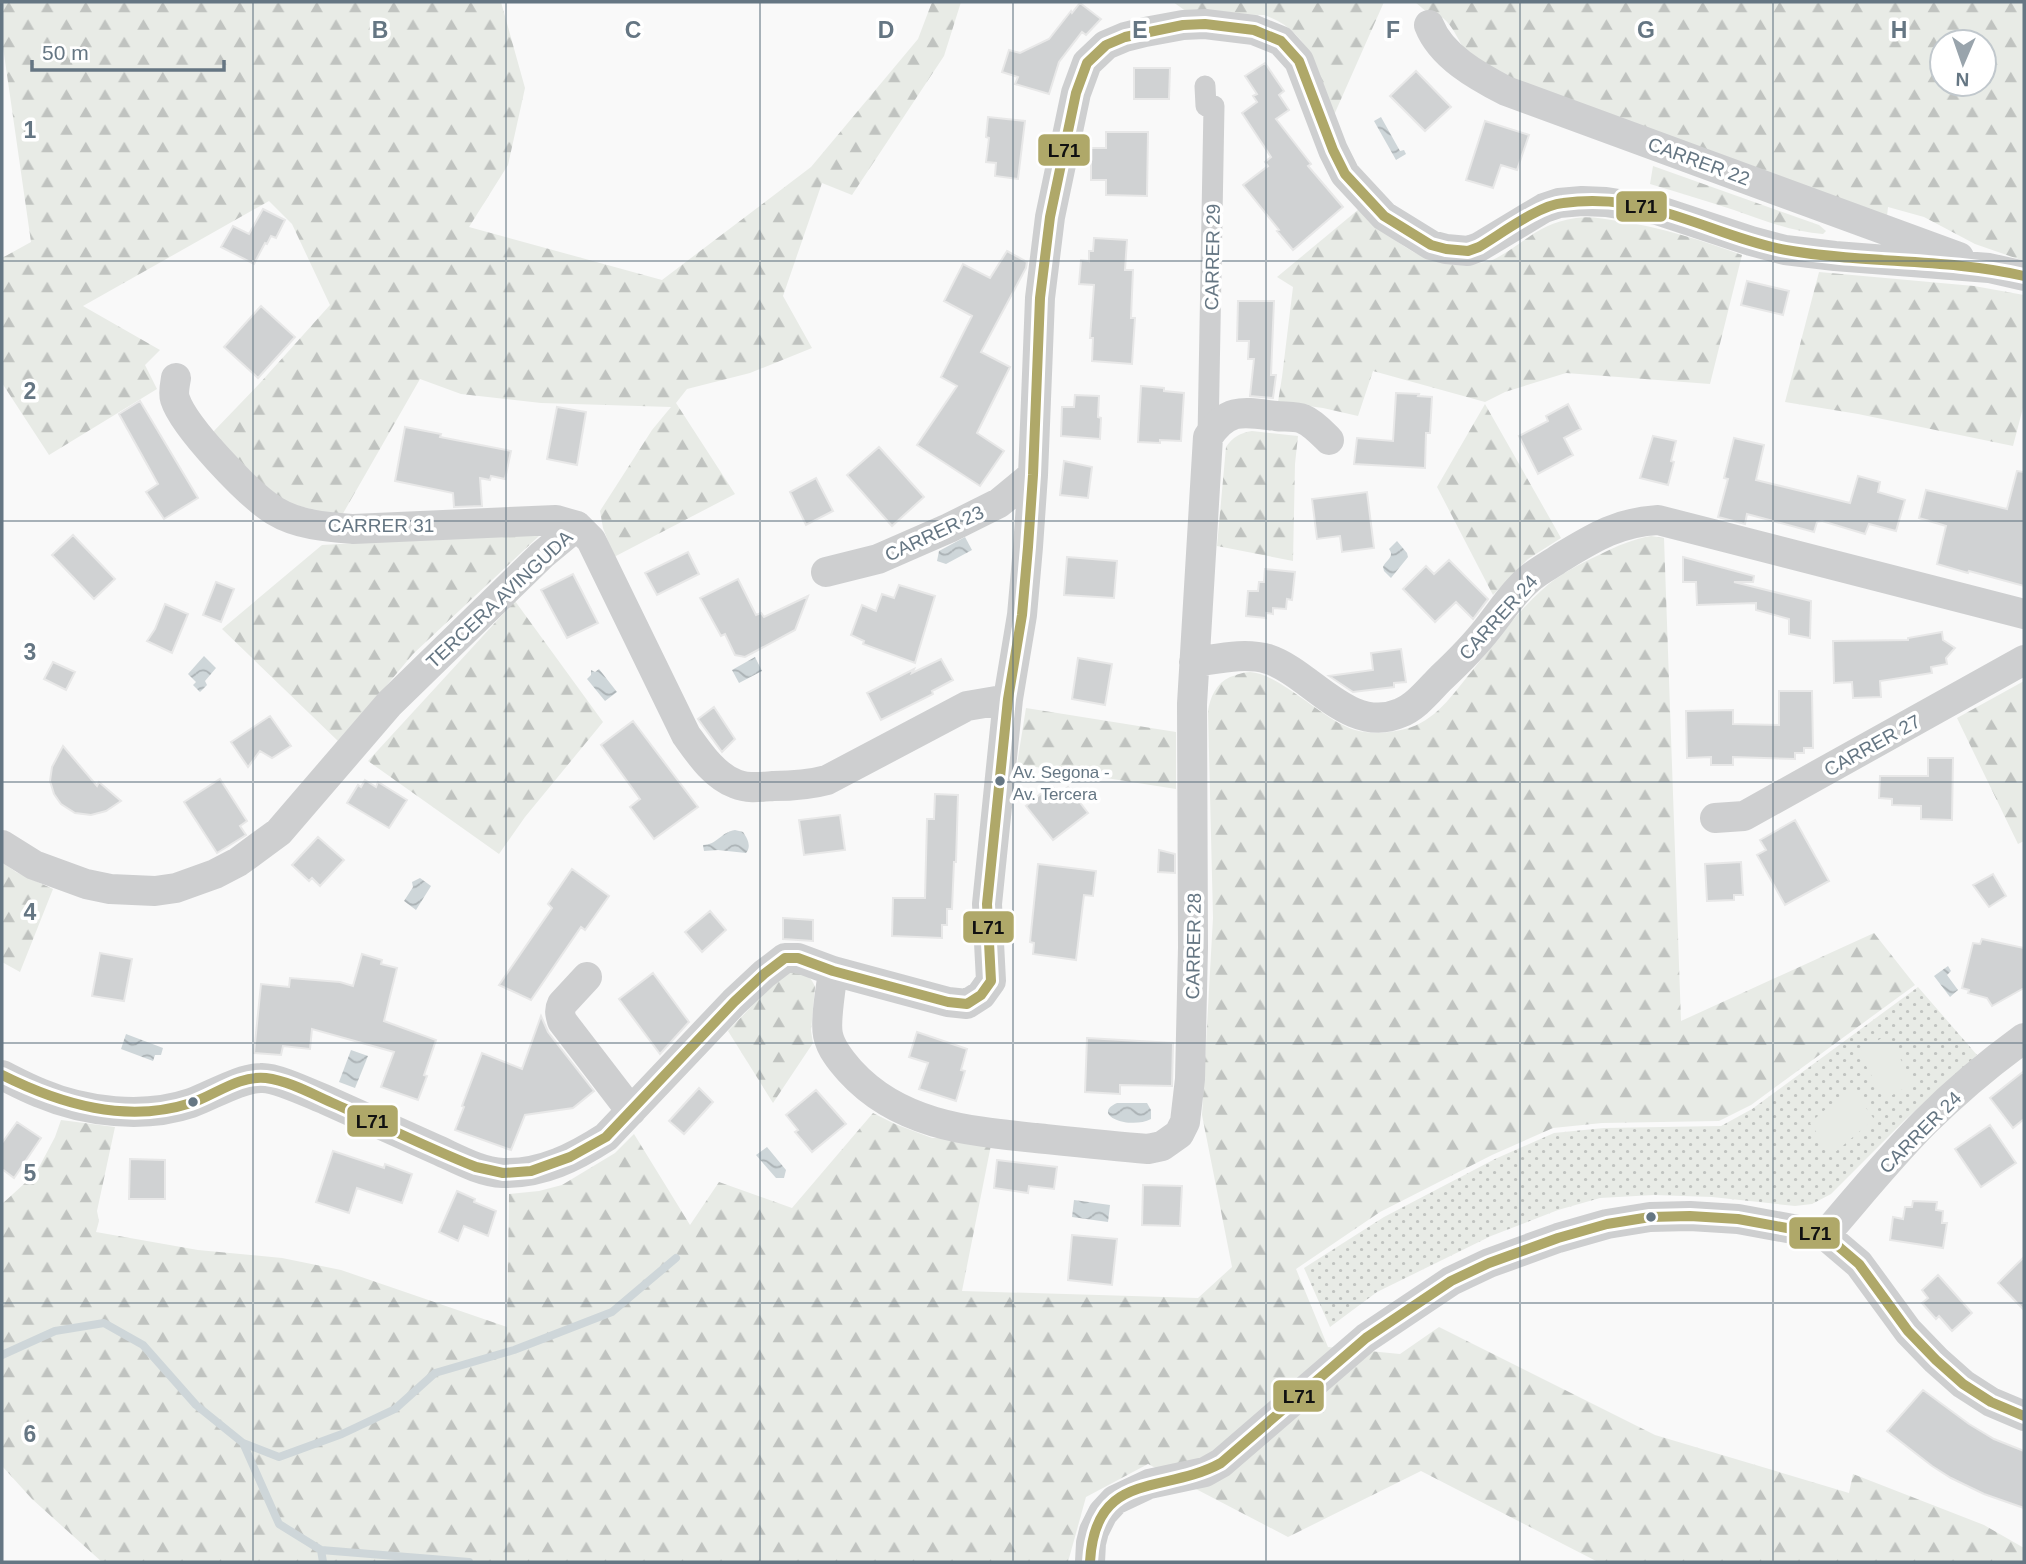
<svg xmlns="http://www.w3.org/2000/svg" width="2026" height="1564" viewBox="0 0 2026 1564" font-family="Arial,sans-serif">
  <defs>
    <pattern id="grass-dots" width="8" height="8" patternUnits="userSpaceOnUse" patternTransform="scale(1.75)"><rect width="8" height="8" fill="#e8ebe6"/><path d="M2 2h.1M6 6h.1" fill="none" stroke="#c0c3c0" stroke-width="1.8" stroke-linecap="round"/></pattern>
    <pattern id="forest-firs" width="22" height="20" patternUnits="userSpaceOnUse" patternTransform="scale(1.75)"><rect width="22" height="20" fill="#e8ebe6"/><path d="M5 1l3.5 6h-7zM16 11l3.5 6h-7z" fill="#c0c3c0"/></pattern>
    <pattern id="water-waves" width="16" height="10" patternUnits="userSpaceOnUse" patternTransform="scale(1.75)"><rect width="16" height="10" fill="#ced6d9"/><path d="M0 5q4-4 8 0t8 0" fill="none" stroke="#abb2b5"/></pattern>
  </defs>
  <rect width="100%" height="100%" fill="#f9f9f9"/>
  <path fill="url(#grass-dots)" d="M1918,987L1977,1055L1906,1119L1831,1194L1812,1204L1795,1206L1712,1197L1654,1195L1600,1198L1558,1210L1491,1236L1377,1292L1330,1327L1304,1268L1384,1217L1495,1159L1554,1133L1604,1128L1721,1126L1752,1109Z"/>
  <path fill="url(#forest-firs)" fill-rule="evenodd" d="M2,2H501L525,88L508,165L469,227L662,280L811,167L918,39L932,2H961L944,56L852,195L822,183L783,296L812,348L750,373L687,389L676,403L735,494L614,557L603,528L600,511L652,430L671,407L541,403L461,394L420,379L341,517L288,503L265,486L212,433L260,383L330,305L292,224L269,201L83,306L160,350L145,365L157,389L49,455L2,383V258L31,242L2,40Z
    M1173,2H1384L1334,115C1319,74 1311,31 1264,15L1190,14Z
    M1415,2H2024V261L1975,244L1924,217L1888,207L1887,216L1521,89C1509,81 1481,69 1472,60C1458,46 1452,12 1428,13ZM1942,42H1984V84H1942Z
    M1653,166L1819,225L1826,231L1823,234C1793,232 1762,220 1734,210C1706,201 1678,192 1650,184Z
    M1359,209C1391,238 1423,269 1470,264C1481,263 1491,262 1500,256C1529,239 1541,223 1576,218C1590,216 1604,219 1618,221C1661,227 1701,240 1742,255L1710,384L1566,373L1505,392L1485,402L1373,371L1358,416L1323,408L1278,402L1282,377L1293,287L1277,277Z
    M1819,272L1974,286L2024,295V404L2013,446L1858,414L1785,402Z
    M1485,404L1561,538L1528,559L1493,595L1437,487Z
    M1252,431L1298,436L1295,464L1293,561L1217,546L1226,447C1233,437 1240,433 1252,431Z
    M539,533V536L413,654L339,742L222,629L322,545Z
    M1651,536L1664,538L1681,1021L1874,933L1915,985L1751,1105L1719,1121L1602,1123L1553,1128L1492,1155L1380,1212L1296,1269L1328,1347L1400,1354L1439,1327L1655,1435L1849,1493L1853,1474L1984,1525L2024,1548V1562H1598L1421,1471L1288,1537L1148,1464L1086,1497L1068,1562H102L32,1499L2,1466V1204L36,1173L55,1137L61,1120L115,1127L97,1211L99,1221L96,1232L198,1250L282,1258L341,1270L507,1327L509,1194L539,1191L562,1185L615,1153L634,1134L690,1225L719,1182L792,1208L873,1113L895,1124L932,1138H946L991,1145L962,1291L1198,1298L1232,1267L1202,1115L1213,918L1208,711C1210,698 1216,683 1230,677C1236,675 1244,672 1250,672C1277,673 1320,716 1347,727C1365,735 1387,734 1405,729C1435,722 1453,694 1472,671C1494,644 1516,613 1542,590C1559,574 1580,564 1601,554C1617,546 1633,539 1651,536Z
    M515,601L603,722L525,817L499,854L368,761Z
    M2024,681V841L2018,844L1957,718Z
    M1026,708L1176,732V789L1017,764Z
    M2,862L16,872L53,889L20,972L2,962Z
    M789,973C801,973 811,974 815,987L811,1031L813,1043L773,1103L728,1031L771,986Z"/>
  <path fill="#e8ebe6" d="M1887,1035L1914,1083L1885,1099L1858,1052Z
    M1851,1087L1874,1119L1832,1155L1810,1123Z"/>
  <path fill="url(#water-waves)" d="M1381,117L1400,151L1404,150L1406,154L1396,160L1374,121Z
    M965,537L972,550L946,564L937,561L939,551Z
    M1397,541L1407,553L1408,557L1391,578L1384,571L1383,567C1386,560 1395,557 1389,549Z
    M204,656L216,668L205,681L207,685L200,692L193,685L196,682L188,674Z
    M755,657L762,671L739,683L732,670Z
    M599,669L617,692L605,701L587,679L591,675V670L595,672Z
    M735,830L743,832C747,838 752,846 746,853L718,850L704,851L703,845C717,845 721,832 735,830Z
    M420,878L431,886L416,910L404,901L413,887L412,882Z
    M1948,966L1951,971L1947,975L1958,990L1950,997L1934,976Z
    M126,1034L163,1048L161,1055H155L153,1061L121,1049Z
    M351,1050L368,1056L355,1088L339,1082Z
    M1117,1103H1147L1151,1110V1119C1130,1130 1090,1115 1117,1103Z
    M767,1147L786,1170L784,1178H776L756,1155Z
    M1074,1200L1110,1205L1108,1222L1072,1217Z"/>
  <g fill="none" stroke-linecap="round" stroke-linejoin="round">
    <path stroke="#ced6d9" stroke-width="8" d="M2,1355L55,1331L104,1323L143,1345L196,1405L243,1443L279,1457L342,1434L395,1409L435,1373L514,1350L612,1312L676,1258
      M243,1443L279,1524L321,1550L323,1562
      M321,1550L469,1562"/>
  </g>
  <path fill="#d0d2d3" stroke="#e8e8e8" stroke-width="2" d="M1080,3L1101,19L1086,35L1082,32L1059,62L1049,94L1015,84L1018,77L1002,72L1009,50L1020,53L1049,39L1071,11L1072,13Z
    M1265,63L1284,91L1279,95L1289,110L1276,119L1311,164L1308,166L1343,207L1293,250L1277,231L1279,230L1243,185L1268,166L1265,162L1271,157L1242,113L1257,102L1253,96L1257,94L1245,76Z
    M1134,68H1170L1169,99H1134Z
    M1416,71L1451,107L1425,131L1390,96Z
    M988,117L1025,121L1018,179L995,176L996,163L986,162L989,138L986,137Z
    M1485,121L1529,135L1517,170L1501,165L1493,188L1466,180Z
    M1106,132H1148L1147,196L1106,195V180H1091V148H1106Z
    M263,209L285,220L276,238L271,236L267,244L265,243L254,264L221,247L233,226L249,234Z
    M1094,238L1127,240L1125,270H1133L1131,318H1135L1132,364L1092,361L1093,338H1090L1094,285L1079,284L1081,260L1089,261V251H1093Z
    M1007,251L1027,262L1026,268L981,352L1010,367L977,433L1004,451L980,486L917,445L957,386L941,377L972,316L944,301L963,264L990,278Z
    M1747,281L1789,291L1783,315L1741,305Z
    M1238,301H1274L1271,375H1276L1273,398L1250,396L1254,359H1248L1249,341H1237Z
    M261,306L295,337L258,378L224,347Z
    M1141,386L1164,388V391L1184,393L1181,441L1160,440V443L1138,442Z
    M1396,393L1419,394L1418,396L1432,397L1430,433H1426L1425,468L1354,464L1357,438L1393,441Z
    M1075,395L1099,396L1098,417L1101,418L1100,439L1061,436L1062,407H1074Z
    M140,401L198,498L164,519L146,492L158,484L119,414Z
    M1568,404L1581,429L1564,438L1573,455L1538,474L1519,436L1548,421L1546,416Z
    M557,407L586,412L577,465L547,459Z
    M405,427L441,434L440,437L511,451L505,479L491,476L490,480L480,478L482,506L454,507L453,493L395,481Z
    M1653,436L1676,441L1671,461L1674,462L1668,485L1640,478Z
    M1734,438L1764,445L1756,480L1850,503L1858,476L1880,482L1878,492L1905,500L1896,531L1869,524L1865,534L1822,521L1817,522L1814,532L1747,514L1745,524L1718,517L1728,479L1724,478Z
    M879,447L924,497L892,526L847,475Z
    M1064,461L1092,467L1088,498L1060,495Z
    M2017,471L2024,472V586L1969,571L1968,573L1937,564L1946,526L1919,518L1926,490L2007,509Z
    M816,478L833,511L806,525L790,492Z
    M1367,492L1374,548L1342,552L1340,536L1317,539L1312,499Z
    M73,535L115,579L94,599L52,555Z
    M688,552L699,574L657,595L645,573Z
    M1067,557L1117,561L1114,598L1064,595Z
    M1683,557L1754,576L1753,582H1734L1811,601L1810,638L1789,634V619L1756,610V603L1697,605L1696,582H1683Z
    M1449,560L1488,599L1473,619L1456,602L1435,622L1403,589L1426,566L1434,574Z
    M1265,569L1295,572L1292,600L1287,599L1286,609L1273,608V614L1266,613V618L1246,616L1248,591H1258L1259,582H1264Z
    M573,574L598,623L567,638L541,590Z
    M738,579L756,615L761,613L764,617L808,596L795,630L745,657L735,655L725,634L721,636L700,598Z
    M216,582L234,589L221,622L203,615Z
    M899,585L935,596L915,663L863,644L864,641L851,635L862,605L876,611L882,594L894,598Z
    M165,604L188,614L172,653L147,641L155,629Z
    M1942,632L1943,640L1955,648L1946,658L1947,664L1931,667L1932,673L1880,681L1881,697L1853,698L1852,682L1834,683L1833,641L1908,640V638Z
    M1401,649L1406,682L1394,683V687L1353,692L1329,676L1373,670L1371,653Z
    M1078,658L1112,664L1105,705L1072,699Z
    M941,659L953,680L932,691L933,694L881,720L867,693L914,669L912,673Z
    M53,662L75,672L66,690L44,679Z
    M1779,691H1812L1813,748H1804V753H1795V759L1733,757V765H1711V757L1687,758L1686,711L1733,710V724L1779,725Z
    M714,707L735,739L722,752L698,719Z
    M270,716L291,746L272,758L260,751L248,767L231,742Z
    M633,721L698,807L654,839L630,807L640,799L601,745Z
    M63,746L97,786L99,782L121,801L106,811L91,815L75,813L61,804L54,794L50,781L52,767Z
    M1928,758H1953L1952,820L1921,819V806L1892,805V799L1879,798L1880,776H1928Z
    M220,779L247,821L240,826L246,835L217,853L184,802Z
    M365,780L376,787L378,782L407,800L389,828L347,803L358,785L361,787Z
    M1049,787L1050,789L1053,787L1059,794L1068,787L1088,813L1053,840L1026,806Z
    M935,794L958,795L956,862H954L952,909H947V925H942V938L892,936L893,898H925L927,819H934Z
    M840,815L845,850L804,855L799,820Z
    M1795,820L1829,881L1785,905L1757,855L1766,850L1760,840Z
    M318,837L344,860L320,886L312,878L309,881L292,865Z
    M1159,850L1175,854V873L1158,872Z
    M1741,862L1743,895H1734V900L1707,901L1705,864Z
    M1038,864L1096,871L1093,896L1084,895L1076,960L1033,954L1034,943L1030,942Z
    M572,869L609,896L585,930L581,927L531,1000L499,985L552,908L548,904Z
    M1993,874L2006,896L1989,907L1973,885Z
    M710,911L726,930L702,952L685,932Z
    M783,918L813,920V941L783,939Z
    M1982,939L2024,948V988L1992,1006L1987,998L1968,993L1969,990L1962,988L1973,943L1980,944Z
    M100,953L132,959L124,1001L92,996Z
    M362,954L382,960L381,964L397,968L384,1021L436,1040L424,1075L427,1076L418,1100L381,1087L394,1052L312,1029L310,1049L283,1046L281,1055L254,1053L261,984L289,987L290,978L340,982L353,986Z
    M653,973L689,1022L660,1054L619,999Z
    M541,1016L548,1032L594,1091L573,1108L525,1115L511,1150L455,1130L464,1107L462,1106L482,1053L522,1069Z
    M917,1032L967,1049L961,1070L965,1071L956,1101L919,1089L928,1063L909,1057Z
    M1087,1038L1173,1043L1172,1086L1120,1085V1094L1085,1092Z
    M2024,1071V1119L2013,1128L1990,1098Z
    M699,1088L713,1102L684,1134L669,1121Z
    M816,1090L846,1124L812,1152L795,1132L798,1130L786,1115Z
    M17,1122L41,1138L14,1178L2,1169V1143Z
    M1990,1125L2016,1163L1981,1187L1955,1149Z
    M333,1151L384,1168L385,1164L412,1174L402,1203L357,1188L349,1213L316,1202Z
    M130,1159L165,1160V1199H129Z
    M997,1160L1057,1167L1054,1189L1029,1186L1028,1193L994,1188Z
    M1143,1185L1182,1186L1180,1226L1142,1225Z
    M457,1191L475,1199L474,1202L496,1211L488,1236L464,1226L458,1241L439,1232Z
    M1913,1201L1937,1202L1936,1210L1943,1211L1942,1223H1947L1943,1248L1890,1240L1893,1217L1903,1219L1905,1207H1912Z
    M1072,1235L1117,1239L1112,1285L1068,1280Z
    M2024,1257V1310L1998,1283Z
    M1938,1275L1972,1313L1952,1331L1939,1316L1936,1319L1922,1303L1928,1298L1922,1290Z
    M1923,1390L1969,1424L1994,1439L2024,1451V1508L1984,1494L1951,1478L1932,1466L1887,1431Z"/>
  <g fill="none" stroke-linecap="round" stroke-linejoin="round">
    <path stroke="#cecfd0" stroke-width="21" d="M1205,86L1206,106H1214L1208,437"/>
    <path stroke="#cecfd0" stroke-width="30" d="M1429,25C1441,56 1477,76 1506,91L1959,257
      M176,378C175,384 173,393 175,399C184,427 249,495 275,511C298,525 327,527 353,529L556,520L577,526L591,540L686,735C699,753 714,776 736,784C748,789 761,787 773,786C792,786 809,785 827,780L967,706L1008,699
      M826,572L878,559L949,528L999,503L1033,475
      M1194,662C1217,659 1244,652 1268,659C1311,673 1349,735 1400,713C1416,707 1429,690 1441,678C1457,663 1474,646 1488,628C1501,612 1513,592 1529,579C1538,571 1550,565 1560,558C1593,538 1618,522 1658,520L2024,614
      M1715,818L1744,816L2024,660
      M2,845L34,865L86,884L110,889L155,891L176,888L215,874L238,862L279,832L389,704L542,555L577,526
      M833,971C831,987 825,1021 828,1035C831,1049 841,1061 850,1071C899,1125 968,1131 1036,1138C1074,1142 1111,1146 1148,1149L1162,1146L1179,1134L1185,1122L1190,1079L1193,947L1192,704L1208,437C1228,407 1244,412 1276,416C1284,417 1296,416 1303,419C1313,423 1322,433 1329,440
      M587,977L562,1004C559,1010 560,1014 562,1021L631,1111
      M2,1075C14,1081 27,1088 40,1093C85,1112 144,1119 191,1103C211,1096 240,1078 261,1078C276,1077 311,1094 326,1100C362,1116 397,1132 433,1148C454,1157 479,1172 503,1173C542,1174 575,1157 606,1137L734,1002L764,974L785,958H798L833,971L948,1002L967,1004L981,995L991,981L987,904L1008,699L1022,615L1028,547L1033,475L1040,298L1050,217L1076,93L1087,63L1106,45L1125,37L1145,32L1183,25L1205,24L1254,30L1281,41L1299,61L1333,150L1345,174L1384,216L1431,245L1446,249L1468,251L1479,247L1544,208L1559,203L1582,201L1606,202L1657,210L1751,241L1785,250L1835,256L1989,268L2024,276
      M1825,1235C1858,1197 1890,1157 1925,1122C1954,1093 1991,1062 2024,1038
      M1090,1562L1091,1543L1094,1531L1103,1513L1115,1500L1149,1484L1205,1472L1221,1463L1366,1338L1451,1281L1489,1263L1558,1238L1607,1224L1650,1217L1690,1216L1738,1219L1825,1235L1859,1264L1908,1331L1936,1360L1963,1384L1991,1402L2024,1416"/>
    <defs>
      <path id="bus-1" d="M2,1075C60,1104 126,1124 191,1103C215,1095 239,1075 266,1078C290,1081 314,1095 335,1104C382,1125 428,1148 476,1167L503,1173L531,1171L570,1157L606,1137L734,1002L764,974L785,958H798L833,971L948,1002L967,1004L981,995L991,981L987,904L1008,699L1022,615L1028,547L1033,475L1040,298L1050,217L1076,93L1087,63L1106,45L1125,37L1183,25L1205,24L1254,30L1281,41L1299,61L1333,150L1345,174L1384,216L1431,245L1446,249L1468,251L1479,247C1501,234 1539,205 1563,203C1594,199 1629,202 1659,211C1701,222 1742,242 1786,250C1865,264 1946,258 2024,276
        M1090,1562C1095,1469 1163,1495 1221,1463L1366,1338L1451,1281L1489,1263L1558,1238L1607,1224L1650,1217L1690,1216L1738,1219L1825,1235L1859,1264L1908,1331L1936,1360L1963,1384L1991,1402L2024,1416"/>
    </defs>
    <use href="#bus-1" stroke="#fff" stroke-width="16"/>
    <use href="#bus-1" stroke="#afa869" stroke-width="10"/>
  </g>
  <path fill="none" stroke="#657683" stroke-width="2" stroke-opacity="0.55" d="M253,2V1562M506,2V1562M760,2V1562M1013,2V1562M1266,2V1562M1520,2V1562M1773,2V1562M2,261H2024M2,521H2024M2,782H2024M2,1043H2024M2,1303H2024"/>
  <g fill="#657683" stroke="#fff" stroke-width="2.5">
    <circle cx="1000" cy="781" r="6"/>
    <circle cx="193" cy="1102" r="6"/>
    <circle cx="1651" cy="1217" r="6"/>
  </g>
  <g text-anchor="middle" stroke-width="7" stroke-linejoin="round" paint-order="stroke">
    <g font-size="17" fill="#657683" stroke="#fff" text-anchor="start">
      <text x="1013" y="778">Av. Segona -<tspan x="1013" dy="22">Av. Tercera</tspan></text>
    </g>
    <g font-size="19" fill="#657683" stroke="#fff">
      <text transform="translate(1699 161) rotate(20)" y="7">CARRER 22</text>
      <text transform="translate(1212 257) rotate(-89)" y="7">CARRER 29</text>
      <text x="381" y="532">CARRER 31</text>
      <text transform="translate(934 533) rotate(-25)" y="7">CARRER 23</text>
      <text transform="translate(499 599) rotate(-43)" y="7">TERCERA AVINGUDA</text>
      <text transform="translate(1498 617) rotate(-48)" y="7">CARRER 24</text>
      <text transform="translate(1872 745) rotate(-29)" y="7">CARRER 27</text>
      <text transform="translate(1193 946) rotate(-89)" y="7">CARRER 28</text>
      <text transform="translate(1920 1132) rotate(-45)" y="7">CARRER 24</text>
    </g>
  </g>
  <g font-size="23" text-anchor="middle" font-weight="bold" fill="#657683" stroke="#fff" stroke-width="7" stroke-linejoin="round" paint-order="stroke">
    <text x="380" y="38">B</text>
    <text x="633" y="38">C</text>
    <text x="886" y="38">D</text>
    <text x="1140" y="38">E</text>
    <text x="1393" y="38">F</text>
    <text x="1646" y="38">G</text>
    <text x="1899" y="38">H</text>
    <text x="30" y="138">1</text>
    <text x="30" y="399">2</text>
    <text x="30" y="660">3</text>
    <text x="30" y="920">4</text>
    <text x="30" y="1181">5</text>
    <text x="30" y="1442">6</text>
  </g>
  <g stroke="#fff" stroke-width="2.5">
    <rect x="1037" y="133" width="54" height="34" rx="7" fill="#afa869"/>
    <rect x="1615" y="190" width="53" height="33" rx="7" fill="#afa869"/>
    <rect x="962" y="910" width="53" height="34" rx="7" fill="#afa869"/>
    <rect x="346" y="1104" width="53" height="34" rx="7" fill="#afa869"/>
    <rect x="1788" y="1216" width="53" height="34" rx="7" fill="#afa869"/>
    <rect x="1272" y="1379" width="53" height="34" rx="7" fill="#afa869"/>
  </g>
  <g font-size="19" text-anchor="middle" font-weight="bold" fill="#111">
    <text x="1064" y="157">L71</text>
    <text x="1641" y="213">L71</text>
    <text x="988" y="934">L71</text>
    <text x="372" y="1128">L71</text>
    <text x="1815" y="1240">L71</text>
    <text x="1299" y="1403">L71</text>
  </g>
  <rect width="2026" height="1564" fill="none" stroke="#657683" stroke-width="7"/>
  <g transform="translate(1963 63) rotate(182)"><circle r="33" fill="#ffffff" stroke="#c1c8cd" stroke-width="2"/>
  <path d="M0-5L12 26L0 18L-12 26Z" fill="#99a4ac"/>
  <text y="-10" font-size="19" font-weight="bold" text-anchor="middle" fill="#657683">N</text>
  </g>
  <path d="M32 60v10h192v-10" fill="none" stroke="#657683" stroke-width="3.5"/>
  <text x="42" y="60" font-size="21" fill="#657683" stroke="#ffffff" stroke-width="5" paint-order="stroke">50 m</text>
</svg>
